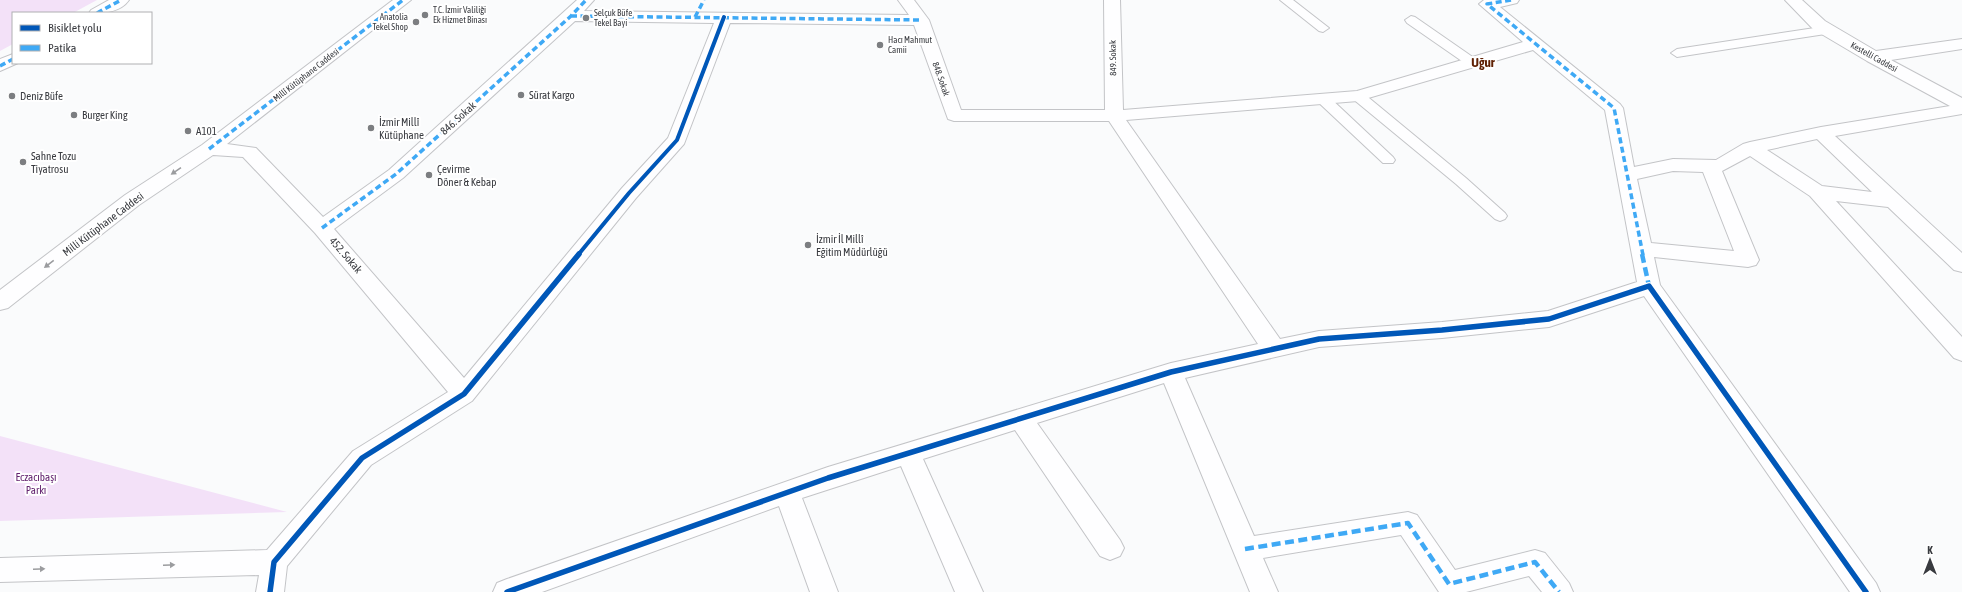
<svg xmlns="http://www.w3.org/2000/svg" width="1962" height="592" viewBox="0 0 1962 592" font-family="'Asap Condensed',sans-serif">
  <rect width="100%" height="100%" fill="#fafbfc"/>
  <path fill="#f3e1f8" d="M0,0H97L73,13H13V44L0,51Z
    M0,436L287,512L0,521Z"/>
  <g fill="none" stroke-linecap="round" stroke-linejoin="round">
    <defs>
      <path id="lane" d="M1280,0H1293L1329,28L1323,32L1319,31Z
        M1411,16L1415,17L1477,60L1479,63L1477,66H1469L1407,23L1405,20Z
        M1828,26L1832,27L1834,30L1832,33L1677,57L1671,53L1677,49Z
        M1358,92L1363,93L1466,178L1505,213L1507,216L1505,219L1500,221L1495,219L1456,184L1353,99L1351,96L1353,93Z
        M1323,95L1328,96L1393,157L1395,160L1393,163H1383L1318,102L1316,99L1318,96Z"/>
      <path id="street" d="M109,0H129C120,13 103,13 89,13L91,10Z
        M393,0H411L227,144L256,148L323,217L389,170L577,0H594L584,11L909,15L898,0H914L929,20L961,110H1105L1104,0H1120L1123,110L1357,91L1523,42L1479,4L1484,0H1519L1517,3L1500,7L1620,104L1623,108L1634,167L1673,159L1716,160L1743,144L1750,142L1821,127L1950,106L1867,61L1813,29L1785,0H1802L1825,21L1876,51L1962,39V49L1891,60L1962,98V114L1835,136L1962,253V272L1954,270L1888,207L1836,201L1962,337V361L1954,358L1810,196L1750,156L1722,171L1759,260L1756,265L1748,267L1654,257L1660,285L1876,583L1880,592H1850L1644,296L1549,327L1442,338L1319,347L1185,378L1254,536L1408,512L1417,515L1455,570L1535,550L1545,553L1569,583L1573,592H1542L1529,576L1466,592H1439L1401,535L1263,558L1278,592H1250L1164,383L1037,423L1120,540L1124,548L1120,556L1110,560L1100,556L1015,430L923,459L983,592H955L901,466L802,498L838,592H810L779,506L542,592H493L497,583L507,579L828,467L1171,363L1258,344L1109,121H954L948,119L914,25L730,23L684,144L636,198L472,401L371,465L287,566L284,592H256L259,575L0,582V558L267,550L353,451L448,392L315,233L243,157L213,155L139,205L8,308L0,310V290L125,195L202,145ZM575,21L714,23L668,138L622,188L464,378L334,229L403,178ZM1533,50L1605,110L1637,282L1548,311L1442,322L1319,331L1280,339L1126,120L1358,101ZM1817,139L1872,192L1822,186L1767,150ZM1673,171L1703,172L1734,251L1651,243L1637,179Z
        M13,54V63H18L0,71V59Z"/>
    </defs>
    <use href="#lane" stroke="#c3c4c7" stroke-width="2"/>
    <use href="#street" stroke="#c3c4c7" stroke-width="2"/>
    <use href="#lane" fill="#fefeff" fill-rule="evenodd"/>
    <use href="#street" fill="#fefeff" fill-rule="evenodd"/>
    <path stroke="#3fa9f5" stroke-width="3.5" stroke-dasharray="6 3.5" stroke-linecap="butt" d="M1511,0L1487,4L1614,108L1643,255
      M97,13L121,0
      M571,16L921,20
      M695,17L704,0
      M0,66L13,59
      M209,149L403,0
      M322,228L396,174L571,16L586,0"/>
    <path stroke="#3fa9f5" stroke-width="4.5" stroke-dasharray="9 4.5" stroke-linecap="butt" d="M1642,254L1649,286
      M1245,549L1408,523L1449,584L1535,562L1559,592"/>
    <defs>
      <path id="cycleway-far1" d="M578,255L629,193L677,140L724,17"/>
      <path id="cycleway" d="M270,592L274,562L362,458L464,394L579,254
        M507,592L828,478L1171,372L1319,339L1442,330L1549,319L1649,286L1866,592"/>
    </defs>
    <use href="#cycleway-far1" stroke="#fff" stroke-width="6"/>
    <use href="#cycleway" stroke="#fff" stroke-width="8"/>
    <use href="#cycleway-far1" stroke="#0057b8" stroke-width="4"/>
    <use href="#cycleway" stroke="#0057b8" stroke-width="5.5"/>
  </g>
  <defs><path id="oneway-solid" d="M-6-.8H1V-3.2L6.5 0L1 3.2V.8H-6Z"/></defs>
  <g fill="#9b9c9f">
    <use href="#oneway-solid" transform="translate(176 171) rotate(146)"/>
    <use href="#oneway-solid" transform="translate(49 264) rotate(142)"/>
    <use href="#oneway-solid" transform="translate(169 565) rotate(-2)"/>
    <use href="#oneway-solid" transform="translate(39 569) rotate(-2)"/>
  </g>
  <g fill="#7c7e81" stroke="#fff" stroke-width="1.5">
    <circle cx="425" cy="15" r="4"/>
    <circle cx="586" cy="18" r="4"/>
    <circle cx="416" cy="22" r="4"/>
    <circle cx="880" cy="45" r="4"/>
    <circle cx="521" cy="95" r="4"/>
    <circle cx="12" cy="96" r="4"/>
    <circle cx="74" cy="115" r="4"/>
    <circle cx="371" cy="128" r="4"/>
    <circle cx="188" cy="131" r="4"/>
    <circle cx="23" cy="162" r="4"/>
    <circle cx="429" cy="175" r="4"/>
    <circle cx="808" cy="245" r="4"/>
  </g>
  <g text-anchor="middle" stroke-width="4" stroke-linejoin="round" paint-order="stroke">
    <g font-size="9" fill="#383a3f" stroke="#fff" text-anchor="start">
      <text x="433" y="13">T.C. İzmir Valiliği<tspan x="433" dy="10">Ek Hizmet Binası</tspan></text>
      <text x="594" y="16">Selçuk Büfe<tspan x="594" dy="10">Tekel Bayi</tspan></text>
      <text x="408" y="20" text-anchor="end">Anatolia<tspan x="408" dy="10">Tekel Shop</tspan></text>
      <text x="888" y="43">Hacı Mahmut<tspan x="888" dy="10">Camii</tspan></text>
    </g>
    <g font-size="9" fill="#383a3f" stroke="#fff">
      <text transform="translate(1874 57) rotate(29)" y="3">Kestelli Caddesi</text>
      <text transform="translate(1113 58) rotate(-91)" y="3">849. Sokak</text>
      <text transform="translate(306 75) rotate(-38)" y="3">Millî Kütüphane Caddesi</text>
      <text transform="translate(941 79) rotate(71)" y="3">848. Sokak</text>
    </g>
    <g font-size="11" fill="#383a3f" stroke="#fff" text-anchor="start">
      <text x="529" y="99">Sürat Kargo</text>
      <text x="20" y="100">Deniz Büfe</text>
      <text x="82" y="119">Burger King</text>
      <text x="379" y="126">İzmir Millî<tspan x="379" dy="13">Kütüphane</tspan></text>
      <text x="196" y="135">A101</text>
      <text x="31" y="160">Sahne Tozu<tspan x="31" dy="13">Tiyatrosu</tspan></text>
      <text x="437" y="173">Çevirme<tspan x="437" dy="13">Döner &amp; Kebap</tspan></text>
      <text x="816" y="243">İzmir İl Millî<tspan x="816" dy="13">Eğitim Müdürlüğü</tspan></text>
    </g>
    <g font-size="11" fill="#383a3f" stroke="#fff">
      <text transform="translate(458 118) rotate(-42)" y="4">846. Sokak</text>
      <text transform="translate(103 224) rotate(-37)" y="4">Milli Kütüphane Caddesi</text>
      <text transform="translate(346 255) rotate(49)" y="4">452. Sokak</text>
    </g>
    <g font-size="11" fill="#63236f" stroke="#fff">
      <text x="36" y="481">Eczacıbaşı<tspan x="36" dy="13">Parkı</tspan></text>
    </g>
    <g font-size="13" font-weight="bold" fill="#602104" stroke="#fff">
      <text x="1483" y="67">Uğur</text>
    </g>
  </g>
  <rect x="12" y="12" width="140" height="52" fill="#ffffff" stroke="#afb0b2"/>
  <rect x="20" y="25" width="20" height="6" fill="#0057b8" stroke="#afb0b2"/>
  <text x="48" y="32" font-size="12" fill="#383a3f">Bisiklet yolu</text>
  <rect x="20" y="45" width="20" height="6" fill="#3fa9f5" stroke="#afb0b2"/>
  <text x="48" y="52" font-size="12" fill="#383a3f">Patika</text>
  <g transform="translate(1930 560)" stroke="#ffffff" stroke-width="3" paint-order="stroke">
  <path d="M0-3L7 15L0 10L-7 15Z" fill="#383a3f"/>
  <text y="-6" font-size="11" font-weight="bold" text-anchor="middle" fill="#383a3f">K</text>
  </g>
</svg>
